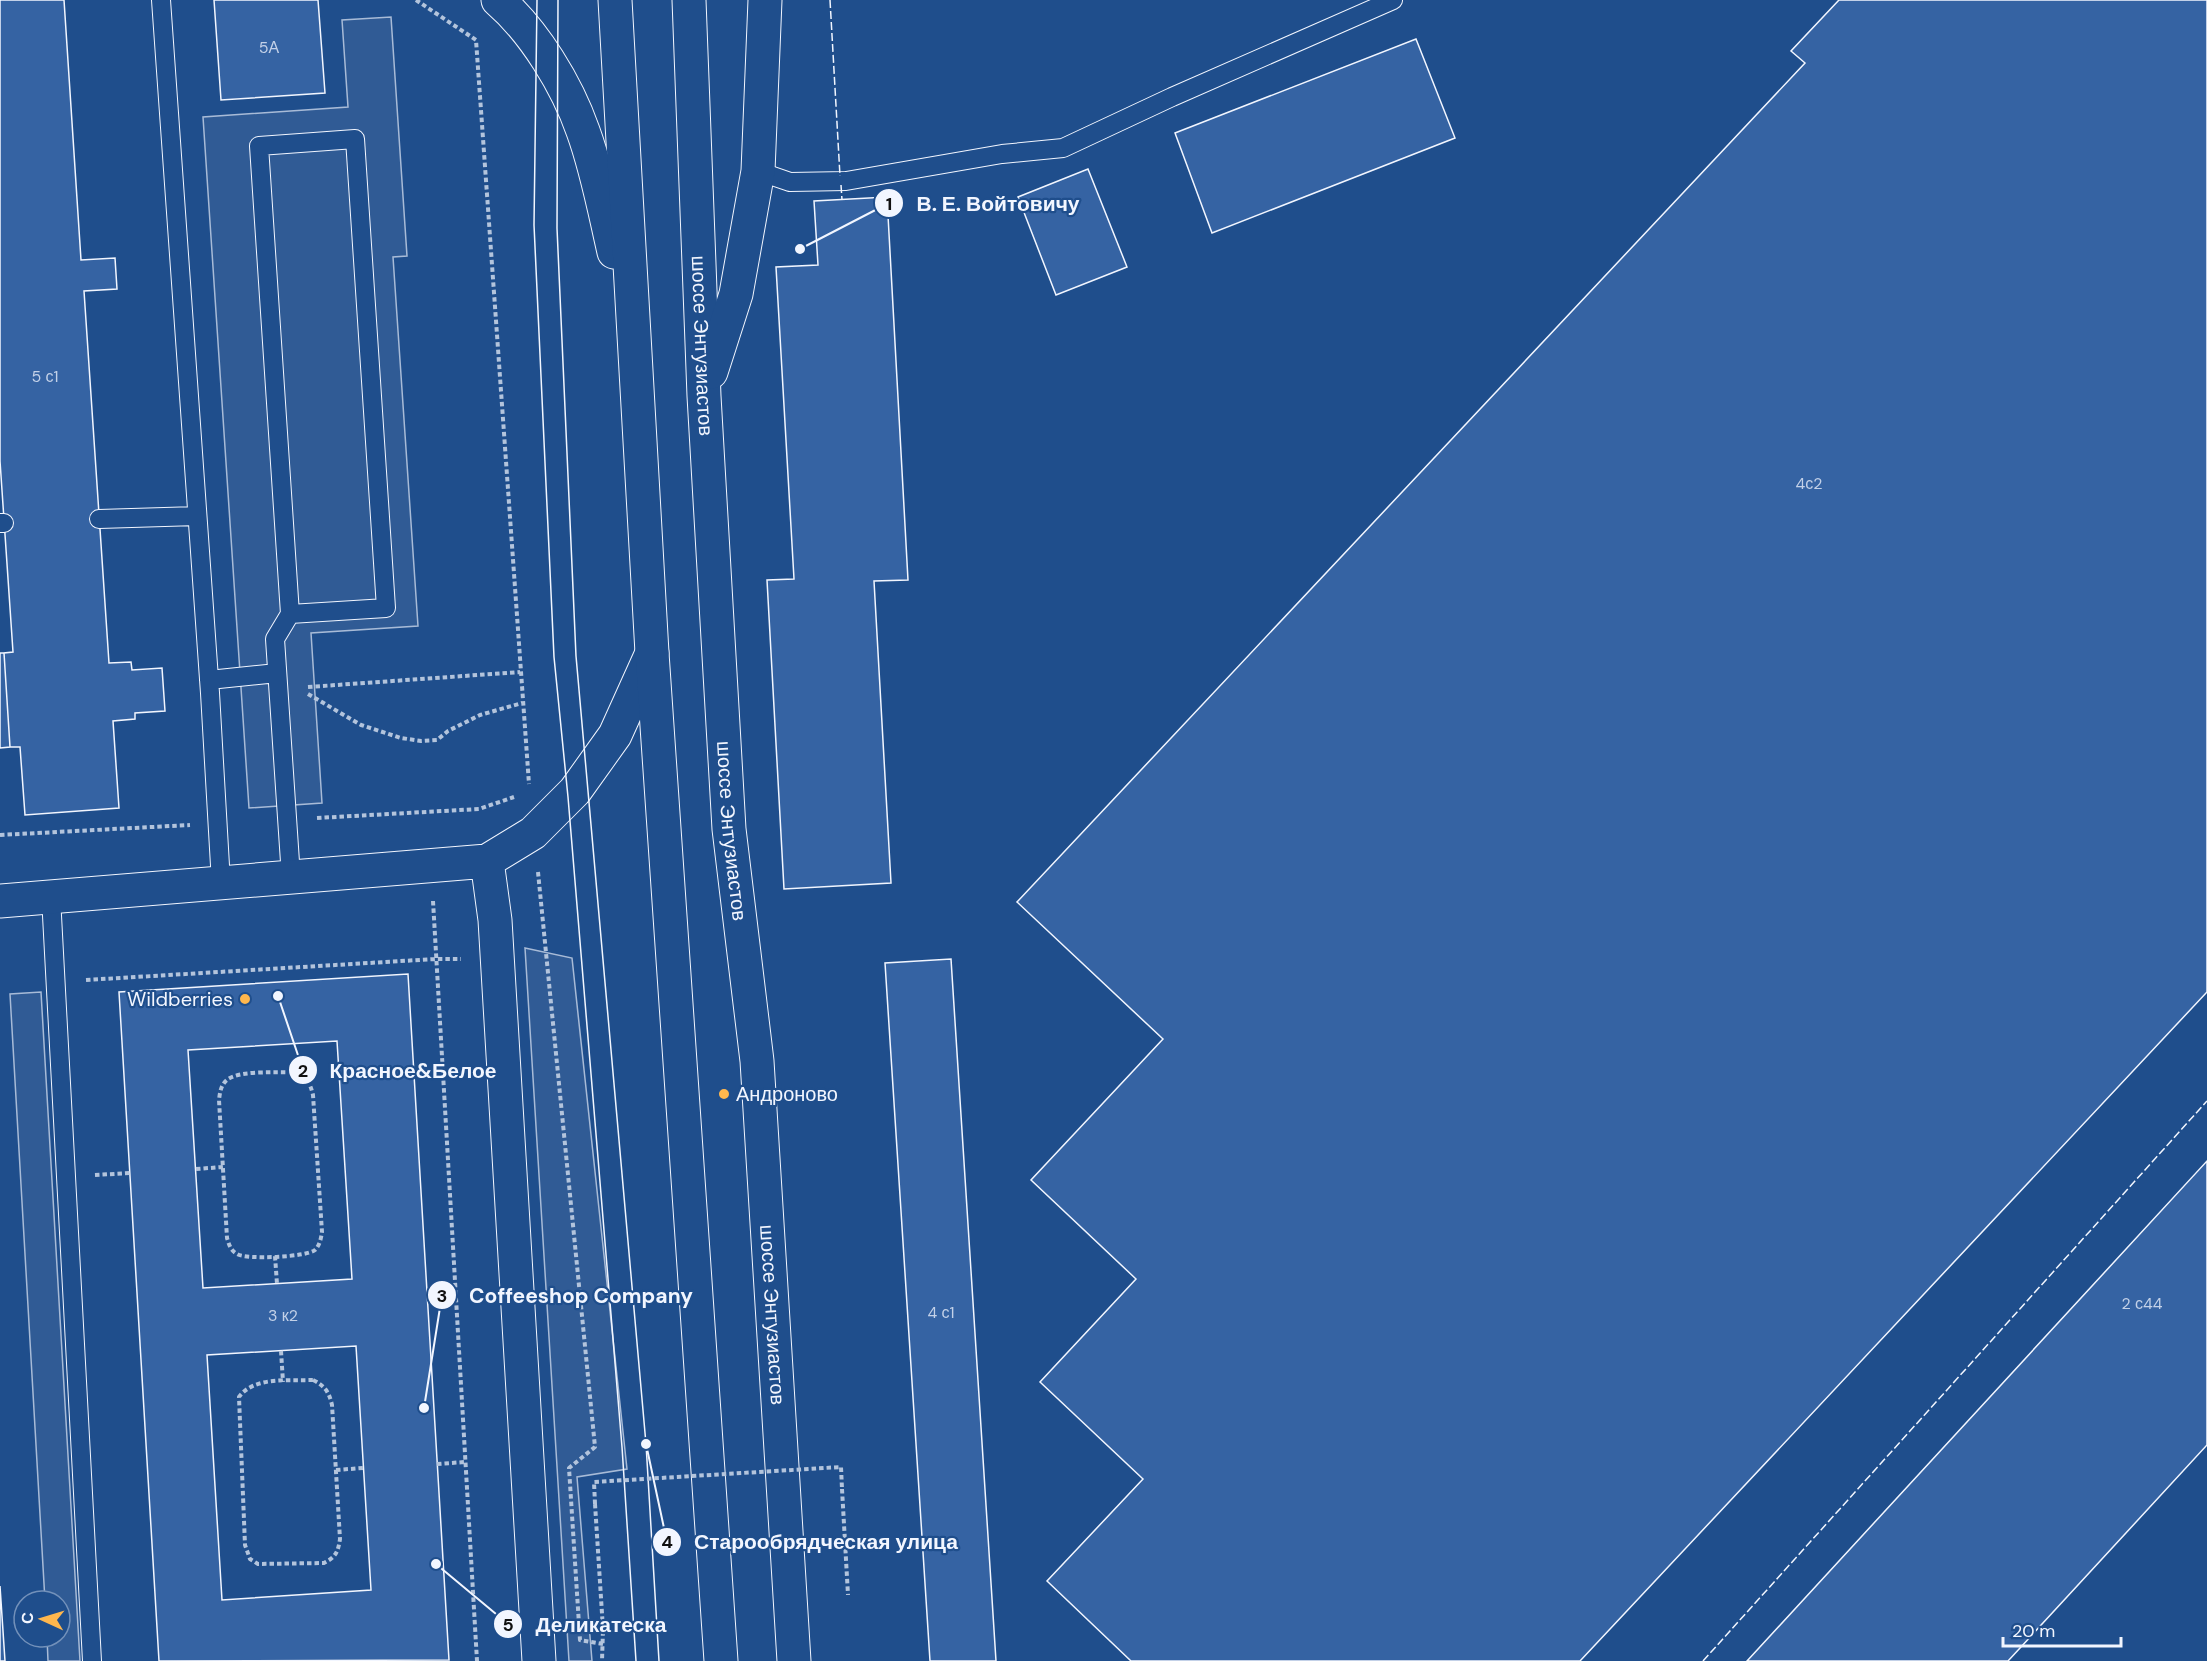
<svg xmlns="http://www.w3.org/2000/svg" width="2207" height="1661" viewBox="0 0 2207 1661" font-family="'DM Sans',sans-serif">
  <rect width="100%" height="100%" fill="#1f4e8c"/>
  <path fill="#305b95" stroke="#a8bbd7" stroke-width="1.5" d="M391,17L407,256L393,257L418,626L311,633L322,803L249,808L203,117L348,107L342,20Z
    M525,948L572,958L627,1469L577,1477L592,1661H569Z
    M41,992L80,1661H48L47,1637H60V1601H45L10,994Z"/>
  <path fill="#3563a3" stroke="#f2f6ff" stroke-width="1.5" fill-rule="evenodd" d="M0,0H64L81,260L115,258L117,289L84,291L109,663L131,662L132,670L162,668L165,711L135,713V719L113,721L119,808L25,815L20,747H10L4,653L13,652L0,461Z
    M214,0H318L325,93L221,100Z
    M1839,0H2207V992L1580,1661H1131L1047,1581L1143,1479L1040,1382L1136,1279L1031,1180L1163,1039L1017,902L1805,63L1791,51Z
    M1416,39L1455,138L1212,233L1175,133Z
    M1088,169L1127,267L1056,295L1018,197Z
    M887,197L908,580L874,581L891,883L784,889L767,580L794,579L776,267L818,265L814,201Z
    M0,653H4L10,747L0,748Z
    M951,959L996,1661H930L885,963Z
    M408,974L449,1660L159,1661L119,992ZM337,1041L352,1279L203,1288L188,1050ZM356,1346L371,1590L222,1600L207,1355Z
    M2207,1161V1445L2008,1661H1747Z
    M0,1586L5,1661H0Z"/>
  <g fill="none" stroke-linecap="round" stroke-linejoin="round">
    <defs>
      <path id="lane" d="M161,0L210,693L221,883
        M758,171L790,182L846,181L1002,154L1063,148L1172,97L1393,0
        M99,519L197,516
        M0,523H4
        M290,614L386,608L355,139L259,146L290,614L275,639L291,877
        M209,680L277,673
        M51,897L92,1661"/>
      <path id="street" d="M487,861L495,920L539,1661
        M0,901L487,861L533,833L575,791L615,735L652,653"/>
      <g id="primary">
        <path d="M498,0C534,31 567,85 583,131C597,169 605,213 614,252"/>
        <path d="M615,0L652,653L721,1661"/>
        <path id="s1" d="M689,0L704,396L729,829L757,1061L794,1661"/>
        <path d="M711,372L736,294L758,171L765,0"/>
      </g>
    </defs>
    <use href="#lane" stroke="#f2f6ff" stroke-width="20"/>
    <use href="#street" stroke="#f2f6ff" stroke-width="35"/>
    <use href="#primary" stroke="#f2f6ff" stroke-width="35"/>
    <path stroke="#b3c4dc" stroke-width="4" stroke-dasharray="4.5 3" stroke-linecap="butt" d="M416,0L476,40L529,784
      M308,687L520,672
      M308,694L361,725L401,738L421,741L437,740L448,731L480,715L522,703
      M317,818L479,809L514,797
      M0,835L190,825
      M538,872L595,1447L569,1468L580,1640L603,1644
      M433,901L477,1661
      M86,980L435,959H461
      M294,1072C306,1077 310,1082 313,1095L322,1232C321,1238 320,1245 315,1250C307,1257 246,1260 237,1254C230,1250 229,1244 227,1238L219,1100C220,1092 221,1084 228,1079C242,1070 277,1073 294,1072Z
      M196,1169L223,1167
      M95,1175L130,1173
      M275,1256L277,1284
      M281,1351L283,1382
      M313,1380C325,1386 329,1392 332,1405L340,1539C338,1552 336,1557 324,1563L258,1564L250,1559L245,1545L239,1397C254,1376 289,1381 313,1380Z
      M437,1464L465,1462
      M336,1470L363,1468
      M842,1489L848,1595
      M595,1504L603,1629L602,1661"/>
    <use href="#lane" stroke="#1f4e8c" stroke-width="18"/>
    <use href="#street" stroke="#1f4e8c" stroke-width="33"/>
    <use href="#primary" stroke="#1f4e8c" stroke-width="33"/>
    <path stroke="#f2f6ff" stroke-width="1.5" d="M537,0L534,225L554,657L568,797L622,1447L636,1661
      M558,0L557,228L576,656L646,1444L659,1661"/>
    <path stroke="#b3c4dc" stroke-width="4" stroke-dasharray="4.5 3" stroke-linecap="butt" d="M595,1504L594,1482L841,1467L842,1489"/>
    <path stroke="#f2f6ff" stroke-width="1.5" stroke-dasharray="8 3" stroke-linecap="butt" d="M830,0L840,176
      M841,185L842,200
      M1703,1661L2207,1101"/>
  </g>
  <g fill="#ffb74d" stroke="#1f4e8c" stroke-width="2">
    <circle cx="245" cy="999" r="6"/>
    <circle cx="724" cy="1094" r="6"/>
  </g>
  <g text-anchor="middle" stroke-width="4.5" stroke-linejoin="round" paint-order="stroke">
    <g font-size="16" fill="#c3d1e8">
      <text x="269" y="53">5А</text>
      <text x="45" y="382">5 с1</text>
      <text x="1809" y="489">4с2</text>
      <text x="2142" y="1309">2 с44</text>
      <text x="941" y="1318">4 с1</text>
      <text x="283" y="1321">3 к2</text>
    </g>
    <g font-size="20" fill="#f2f6ff" stroke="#1f4e8c">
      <text dy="7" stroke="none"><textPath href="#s1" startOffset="346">шоссе Энтузиастов</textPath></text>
      <text dy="7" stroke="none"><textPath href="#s1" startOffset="832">шоссе Энтузиастов</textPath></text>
      <text dy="7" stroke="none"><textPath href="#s1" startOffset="1318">шоссе Энтузиастов</textPath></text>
    </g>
    <g font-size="20" fill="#f2f6ff" stroke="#1f4e8c" text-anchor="end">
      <text x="233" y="1006">Wildberries</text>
      <text x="736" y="1101" text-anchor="start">Андроново</text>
    </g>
  </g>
  <path fill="none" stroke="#f2f6ff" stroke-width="2" d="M800 249L889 203M278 996L303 1070M424 1408L442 1295M646 1444L667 1542M436 1564L508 1624"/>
  <g fill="#f2f6ff" stroke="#1f4e8c" stroke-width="2">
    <circle cx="800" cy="249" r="6"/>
    <circle cx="278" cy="996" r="6"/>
    <circle cx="424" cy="1408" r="6"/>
    <circle cx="646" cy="1444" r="6"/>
    <circle cx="436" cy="1564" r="6"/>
    <circle cx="889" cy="203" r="15"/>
    <circle cx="303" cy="1070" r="15"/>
    <circle cx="442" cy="1295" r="15"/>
    <circle cx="667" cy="1542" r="15"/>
    <circle cx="508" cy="1624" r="15"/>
  </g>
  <g font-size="18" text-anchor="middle" font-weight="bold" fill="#111">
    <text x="889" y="210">1</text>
    <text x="303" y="1077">2</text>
    <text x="442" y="1302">3</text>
    <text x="667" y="1548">4</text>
    <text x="508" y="1631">5</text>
  </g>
  <g font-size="21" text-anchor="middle" font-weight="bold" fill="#f2f6ff" stroke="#1f4e8c" stroke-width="4.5" stroke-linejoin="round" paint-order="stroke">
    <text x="998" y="211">В. Е. Войтовичу</text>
    <text x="413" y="1078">Красное&amp;Белое</text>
    <text x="581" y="1303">Coffeeshop Company</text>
    <text x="826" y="1549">Старообрядческая улица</text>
    <text x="601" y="1632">Деликатеска</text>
  </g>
  <g transform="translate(42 1619) rotate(274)"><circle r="28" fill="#1f4e8c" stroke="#7391ba" stroke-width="1.5"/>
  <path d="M0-4.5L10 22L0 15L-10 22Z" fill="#ffb74d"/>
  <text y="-9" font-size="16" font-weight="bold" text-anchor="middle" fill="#f2f6ff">С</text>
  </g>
  <path d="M2003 1637v9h118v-9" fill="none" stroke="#f2f6ff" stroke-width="3"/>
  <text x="2012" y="1637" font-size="18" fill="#f2f6ff" stroke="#1f4e8c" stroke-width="4.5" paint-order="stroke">20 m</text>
</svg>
